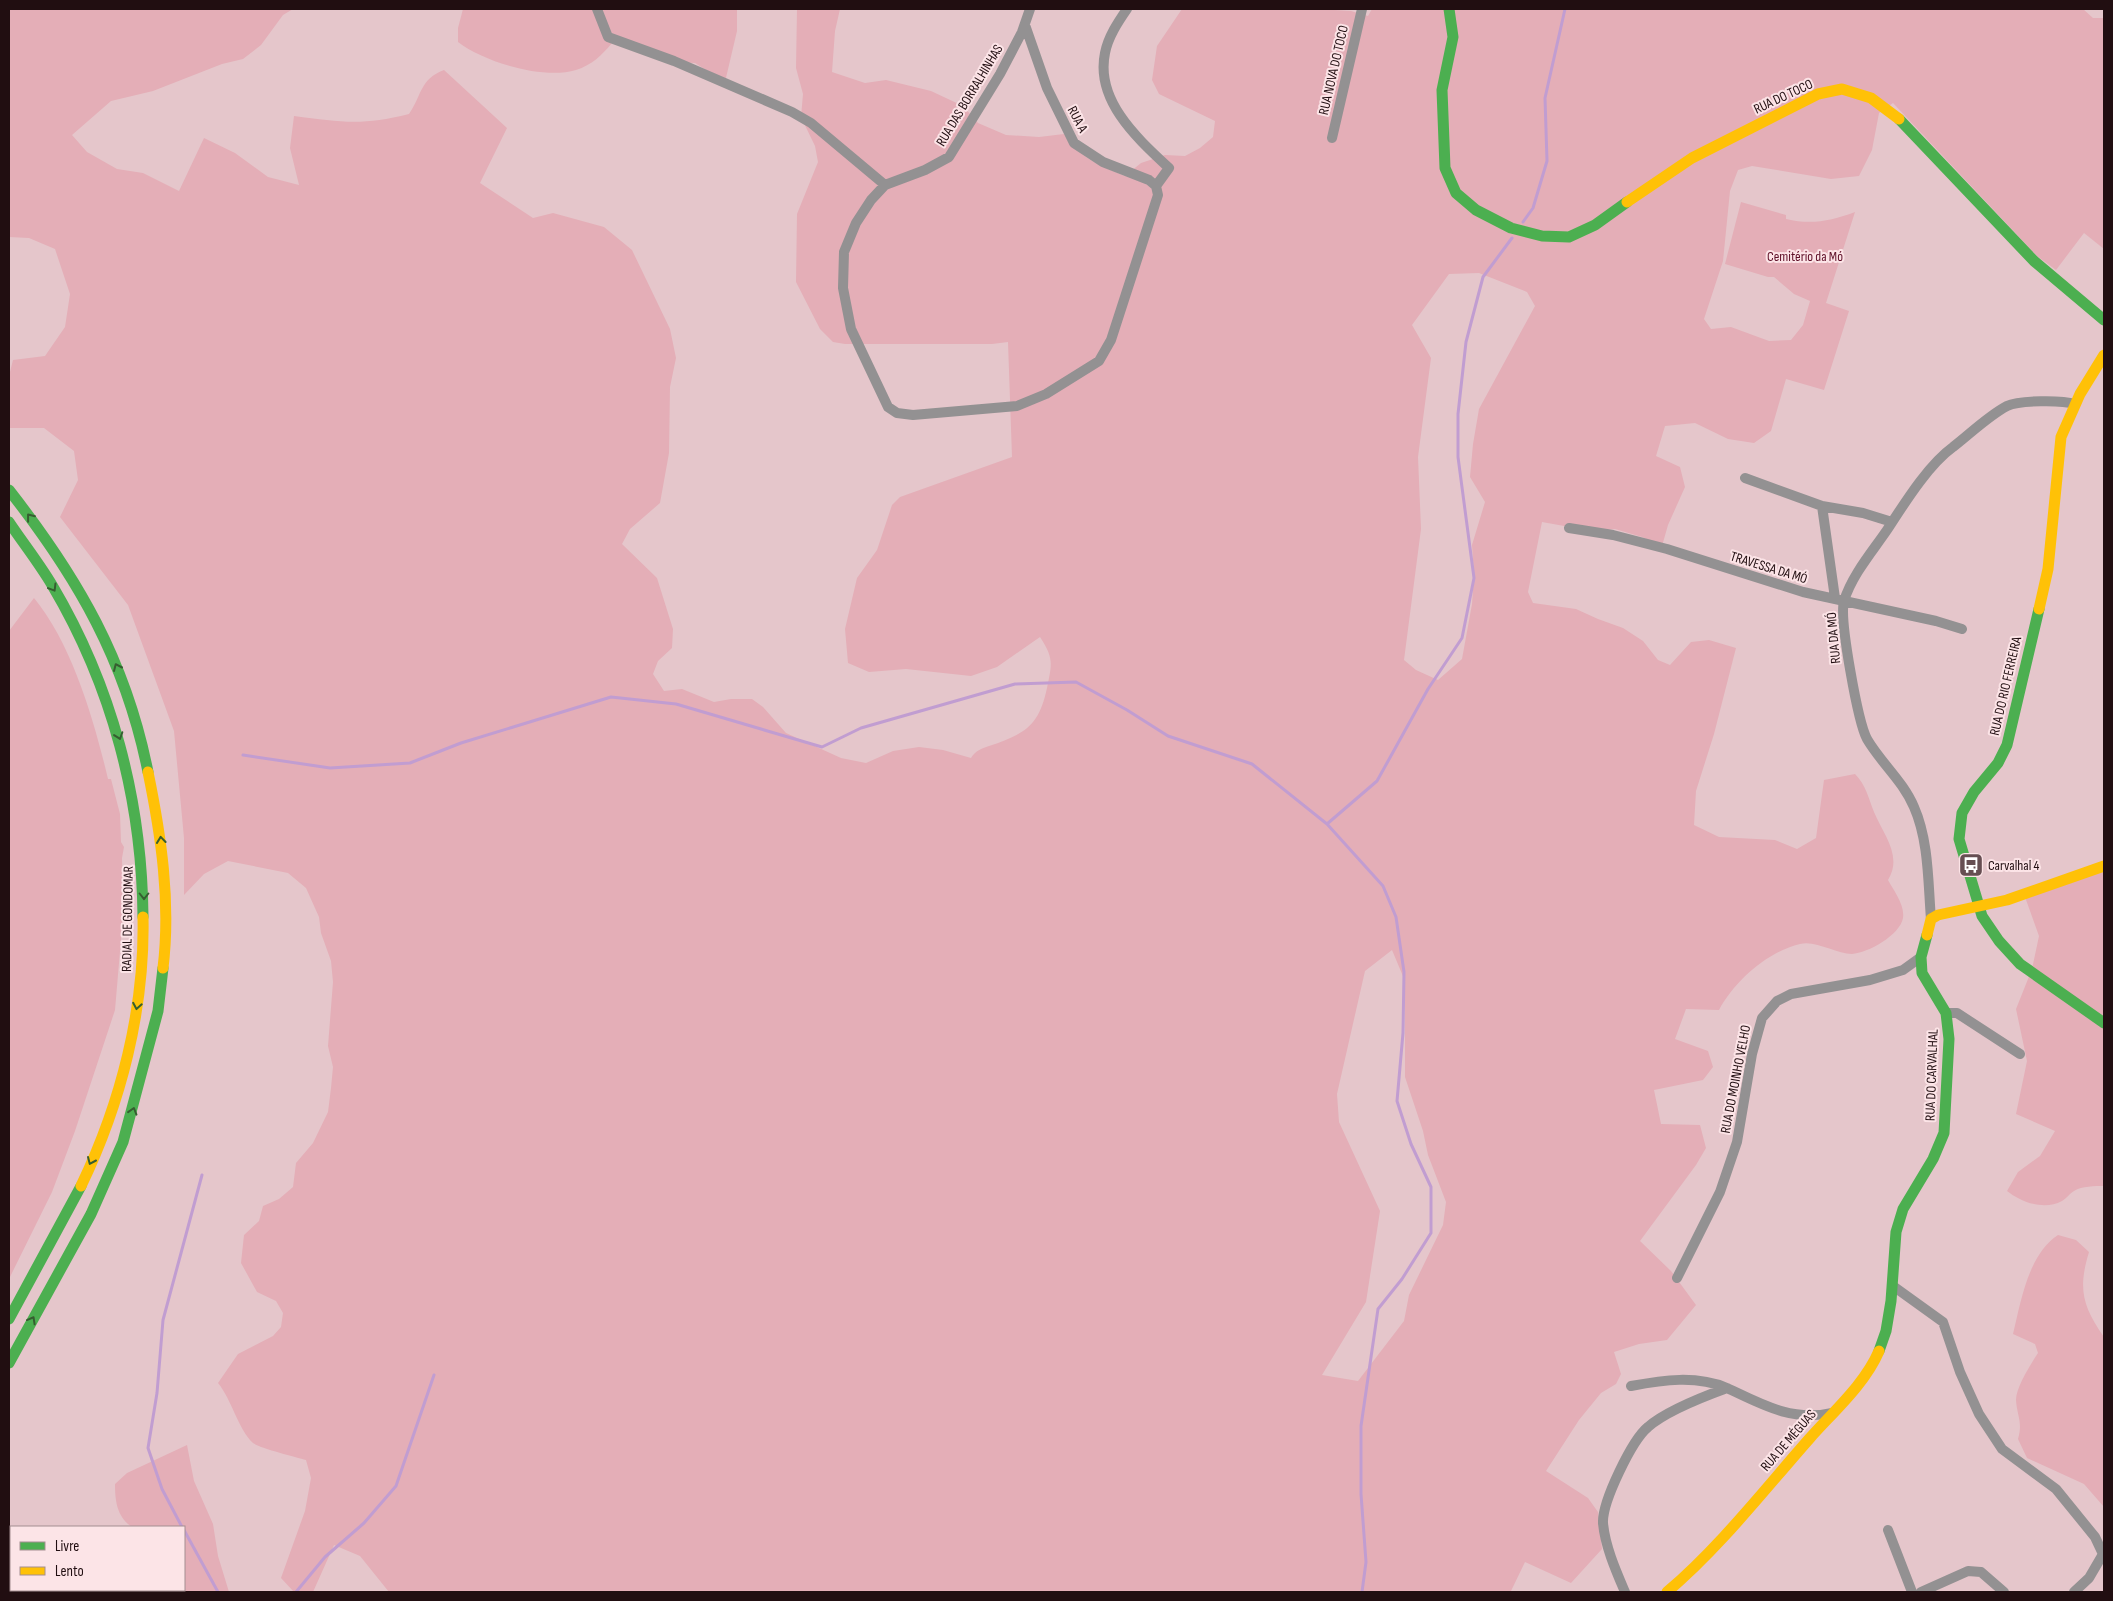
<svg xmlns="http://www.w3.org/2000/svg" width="2113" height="1601" viewBox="0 0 2113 1601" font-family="'Sofia Sans Condensed',sans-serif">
  <rect width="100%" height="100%" fill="#e5c6cb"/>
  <path fill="#e4aeb7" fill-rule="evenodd" d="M9,9H293L283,15L261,45L243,59L222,64L153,91L111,101L72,135L87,152L117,169L143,173L179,191L204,138L235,153L268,177L299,185L290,148L294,116C341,122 362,126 409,114C422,95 420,79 444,70L507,128L480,183L533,218L553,213L604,227L632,250L670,329L676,358L670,387L669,453L660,503L630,529L622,544L657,578L673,629L672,648L658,661L653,674L664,691L682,689L714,702L731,699H752L763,707L786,733L841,758L866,763L893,751L919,747L943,750L971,758C976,750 981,749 989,746C1025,734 1039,726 1047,688C1052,664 1054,658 1040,637L997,667L971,676L906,669L869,672L848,663L845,629L857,578L877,550L892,505L900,497L1012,457L1008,342L992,344H845L833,342L820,329L796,282L797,214L818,162L815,146L801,117L803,94L796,68L797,9H840L835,31L832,72L865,83L886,80L931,91L963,106L978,123L1006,135L1039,137L1064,134C1078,157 1101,166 1125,176L1141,163L1165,155L1185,156L1200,148L1213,137L1215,121L1159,94L1152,80L1157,46L1182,9H1318L1351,11L1368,16L1372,9H2083L2093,18H2104V249L2084,233L2056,270L2037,256L1893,103L1879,113L1872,150L1859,176L1831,179L1752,166L1738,170L1730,191L1723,261L1704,319L1711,329L1731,327L1769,341L1791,340L1803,325L1810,301L1794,294L1774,277H1768L1725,264L1741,202L1786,215V219C1811,225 1831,221 1855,212L1826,303L1849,311L1824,390L1786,379L1771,431L1754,443L1728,439L1695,423L1665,426L1656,456L1680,467L1685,487L1668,525L1662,546L1642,537L1615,529L1592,531L1542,522L1528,592L1533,603L1576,609L1598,619L1623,628L1643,641L1658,660L1670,665L1691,642L1709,640L1736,648L1714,734L1696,791L1694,825L1719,837L1775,840L1797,849L1816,838L1824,780L1855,774C1866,785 1868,797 1874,812C1883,834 1903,856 1888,880C1894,891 1905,905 1903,918C1900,935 1868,953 1852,954C1836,954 1816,940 1800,944C1767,952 1735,981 1719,1010L1686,1009L1675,1039L1708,1051L1713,1067L1703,1080L1654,1090L1661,1124L1700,1125L1706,1148L1696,1165L1640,1241L1671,1271L1696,1305L1667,1340L1639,1344L1614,1352L1621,1374L1616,1384L1601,1393L1579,1420L1546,1471L1588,1498L1598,1512L1602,1549L1571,1583L1525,1562L1511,1591L1513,1592H389L360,1556L334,1545L313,1592H294L281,1578L305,1511L311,1478L306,1460C296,1457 259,1448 253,1443C238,1429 232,1400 218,1383L238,1354L273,1336L281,1327L283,1313L276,1301L257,1292L241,1263L244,1235L259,1221L263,1206L279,1199L293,1187L296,1163L313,1143L328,1112L331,1088L333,1067L328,1046L333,982L331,961L321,933L319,917L306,888L288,873L228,861L204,874L184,895V838L174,731L128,605L60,517L78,480L74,451L44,428H9V376L13,360L45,356L65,327L70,294L55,249L29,238L9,237ZM1479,273L1527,292L1535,306L1479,409L1473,444L1470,477L1485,502L1472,545L1474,574L1472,604L1462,659L1438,680L1416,670L1404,660L1421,529L1418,457L1431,358L1412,325L1449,274ZM1392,950L1405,981V1077L1423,1131L1428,1155L1446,1202L1443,1225L1409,1295L1404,1321L1358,1381L1322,1375L1366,1302L1380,1211L1339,1122L1337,1094L1365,971Z
    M463,9H737V31L725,82L695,63L677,62L612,43C602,55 592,65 576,70C543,80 484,62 458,42V28Z
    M34,598C72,644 94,720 108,779H111L120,814L121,842L124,847L122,858L123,916L115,1010L75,1131L52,1192L9,1279V631Z
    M2104,871V1186C2095,1186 2082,1186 2074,1191C2069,1194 2066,1199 2062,1201C2044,1211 2021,1202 2007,1191L2018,1172L2040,1156L2055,1131L2016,1114L2027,1061L2016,1009L2032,969L2039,936L2025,897Z
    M2058,1235L2076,1240L2089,1252C2078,1288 2082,1306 2104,1337V1507L2084,1484L2027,1458L2018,1439C2023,1422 2017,1416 2016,1400C2016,1387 2031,1364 2038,1353L2035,1344L2013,1334C2021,1301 2028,1255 2058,1235Z
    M187,1445L194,1481L213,1524L218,1556L229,1592H118L119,1590H184V1527H132C117,1517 115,1501 115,1484L127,1473Z"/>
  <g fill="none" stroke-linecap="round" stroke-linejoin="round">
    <path stroke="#c19dd1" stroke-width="3" d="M1523,222L1533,208L1547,161L1545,98L1565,9
      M243,755L330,768L410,763L461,743L611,697L676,704L822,747L861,728L1015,684L1076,682L1127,710L1168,736L1252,764L1327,824
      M182,1527L162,1489L148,1448L157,1393L163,1320L202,1175
      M184,1530L218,1592
      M296,1592L325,1557L364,1523L396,1486L434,1375
      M1362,1592L1366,1562L1361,1494V1426L1378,1309L1402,1279L1431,1233V1187L1411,1144L1397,1101L1403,1033L1404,972L1396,917L1383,886L1327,824L1377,781L1428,689L1462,638L1474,578L1458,457V414L1466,342L1483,277L1512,238"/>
    <path stroke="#939192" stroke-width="10" d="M597,9L608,37L674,61L792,112L811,123L885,185
      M1030,9L1022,32L1000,74L949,157L925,170L885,185L871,200L856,223L844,252L843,288L851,329L888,407L897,413L913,415L1017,406L1046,394L1099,361L1111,340L1158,195L1156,186
      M1127,9C1118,22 1108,37 1105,53C1095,101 1138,139 1169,168L1156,186
      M1025,25L1047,88L1074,143L1103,162L1149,180L1156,186
      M1332,138L1362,9
      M1745,478L1822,506L1863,513L1892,522
      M1822,506L1835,598
      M1569,528L1613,535L1667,549L1803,592L1936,621L1962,629
      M1931,919C1928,883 1929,841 1914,807C1903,781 1881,763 1867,739C1858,722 1839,619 1844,601C1852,575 1872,552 1887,530C1904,504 1928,465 1953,447C1970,434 1988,416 2007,406C2019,400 2062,400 2075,404
      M1946,1013H1957L2020,1054
      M1677,1278L1720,1192L1737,1142L1752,1054L1762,1018L1777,1001L1791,994L1870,980L1903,970L1921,957
      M1893,1286L1943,1322L1960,1372L1979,1414L2002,1449L2056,1489L2095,1537L2103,1554
      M1631,1386C1663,1380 1696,1375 1727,1388
      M1888,1530L1912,1592
      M1625,1592C1616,1571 1605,1546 1603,1523C1602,1502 1632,1440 1648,1427C1666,1411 1705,1396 1727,1388C1761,1404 1792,1422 1831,1413
      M1921,1592L1968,1571L1981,1572L2004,1592
      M2074,1592L2089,1578L2103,1554"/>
    <path stroke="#4caf50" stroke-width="11" d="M1449,9L1453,37L1442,90L1445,168L1456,193L1476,210L1511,228L1542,236L1569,237L1595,225L1627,202
      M1899,119L2034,261L2104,320
      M9,490C78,578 126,661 148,772
      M9,522C23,543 39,563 52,585C112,686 142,800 143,917
      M2039,609L2007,745L1998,763L1974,792L1962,813L1959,839L1982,916L1999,941L2020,964L2104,1023
      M9,1319L81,1186
      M1879,1351L1886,1331L1891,1301L1896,1232L1903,1209L1933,1159L1944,1133L1949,1039L1946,1013L1922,973L1921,957L1927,935
      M9,1363L91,1214L123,1142L158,1011L163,968"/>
    <path stroke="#ffc107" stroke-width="11" d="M1627,202L1692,158L1818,94L1842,89L1871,98L1899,119
      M2039,609L2048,569L2061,437L2080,394L2104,355
      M148,772C161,835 171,902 163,968
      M1927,935L1931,919L1938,915L2007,900L2104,866
      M81,1186C121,1103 145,1009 143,917
      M1667,1592C1720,1547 1764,1490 1810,1438C1833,1412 1865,1384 1879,1351"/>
  </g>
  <defs><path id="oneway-chevron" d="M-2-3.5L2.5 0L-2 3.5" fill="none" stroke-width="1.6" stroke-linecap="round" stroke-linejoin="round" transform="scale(1.25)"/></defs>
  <g stroke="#365e30">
    <use href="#oneway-chevron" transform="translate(30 517) rotate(-128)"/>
    <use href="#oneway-chevron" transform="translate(53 588) rotate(59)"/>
    <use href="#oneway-chevron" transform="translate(117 667) rotate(-114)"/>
    <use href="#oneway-chevron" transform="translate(119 736) rotate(71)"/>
    <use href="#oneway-chevron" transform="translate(161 840) rotate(-96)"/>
    <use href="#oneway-chevron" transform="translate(144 896) rotate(90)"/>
    <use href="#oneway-chevron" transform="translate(137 1006) rotate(100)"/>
    <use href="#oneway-chevron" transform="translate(133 1111) rotate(-73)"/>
    <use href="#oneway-chevron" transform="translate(91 1161) rotate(114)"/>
    <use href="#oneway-chevron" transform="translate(32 1320) rotate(-61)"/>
  </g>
  <defs>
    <symbol id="bus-square" viewBox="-11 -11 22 22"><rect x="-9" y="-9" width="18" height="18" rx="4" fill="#664e52" stroke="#fce4e7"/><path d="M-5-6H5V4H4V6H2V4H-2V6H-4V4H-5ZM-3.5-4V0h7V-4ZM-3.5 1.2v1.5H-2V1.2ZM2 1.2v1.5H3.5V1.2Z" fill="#fff"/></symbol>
  </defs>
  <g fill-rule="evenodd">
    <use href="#bus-square" x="1957" y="851" width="28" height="28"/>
  </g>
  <g text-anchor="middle" stroke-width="4" stroke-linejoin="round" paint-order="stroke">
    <g font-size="14" fill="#210e11" stroke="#fce4e7">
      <text transform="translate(1333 70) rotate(-77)" y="5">RUA NOVA DO TOCO</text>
      <text transform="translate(969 95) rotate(-59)" y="5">RUA DAS BORRALHINHAS</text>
      <text transform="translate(1783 96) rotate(-25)" y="5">RUA DO TOCO</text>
      <text transform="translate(1078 119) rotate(62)" y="5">RUA A</text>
      <text transform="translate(1769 567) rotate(17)" y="5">TRAVESSA DA MÓ</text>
      <text transform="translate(1833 638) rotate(-95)" y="5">RUA DA MÓ</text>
      <text transform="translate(2005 686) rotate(-77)" y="5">RUA DO RIO FERREIRA</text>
      <text transform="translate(127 919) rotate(-89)" y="5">RADIAL DE GONDOMAR</text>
      <text transform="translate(1931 1075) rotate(-88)" y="5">RUA DO CARVALHAL</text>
      <text transform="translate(1735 1079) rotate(-79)" y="5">RUA DO MOINHO VELHO</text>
      <text transform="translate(1788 1440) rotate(-49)" y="5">RUA DE MÉGUAS</text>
    </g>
    <g font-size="14" fill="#5e0e27" stroke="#fce4e7">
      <text x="1805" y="261">Cemitério da Mó</text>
    </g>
    <g font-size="14" fill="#210e11" stroke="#fce4e7" text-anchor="start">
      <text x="1988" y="870">Carvalhal 4</text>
    </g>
  </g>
  <rect width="2113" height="1601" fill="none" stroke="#210e11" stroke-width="20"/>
  <rect x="10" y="1526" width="175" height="65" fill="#fce4e7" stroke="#a48e91"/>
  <rect x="20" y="1542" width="25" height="8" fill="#4caf50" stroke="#a48e91"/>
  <text x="55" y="1551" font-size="15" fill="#210e11">Livre</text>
  <rect x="20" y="1567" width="25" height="8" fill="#ffc107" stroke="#a48e91"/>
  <text x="55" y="1576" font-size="15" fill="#210e11">Lento</text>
</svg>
